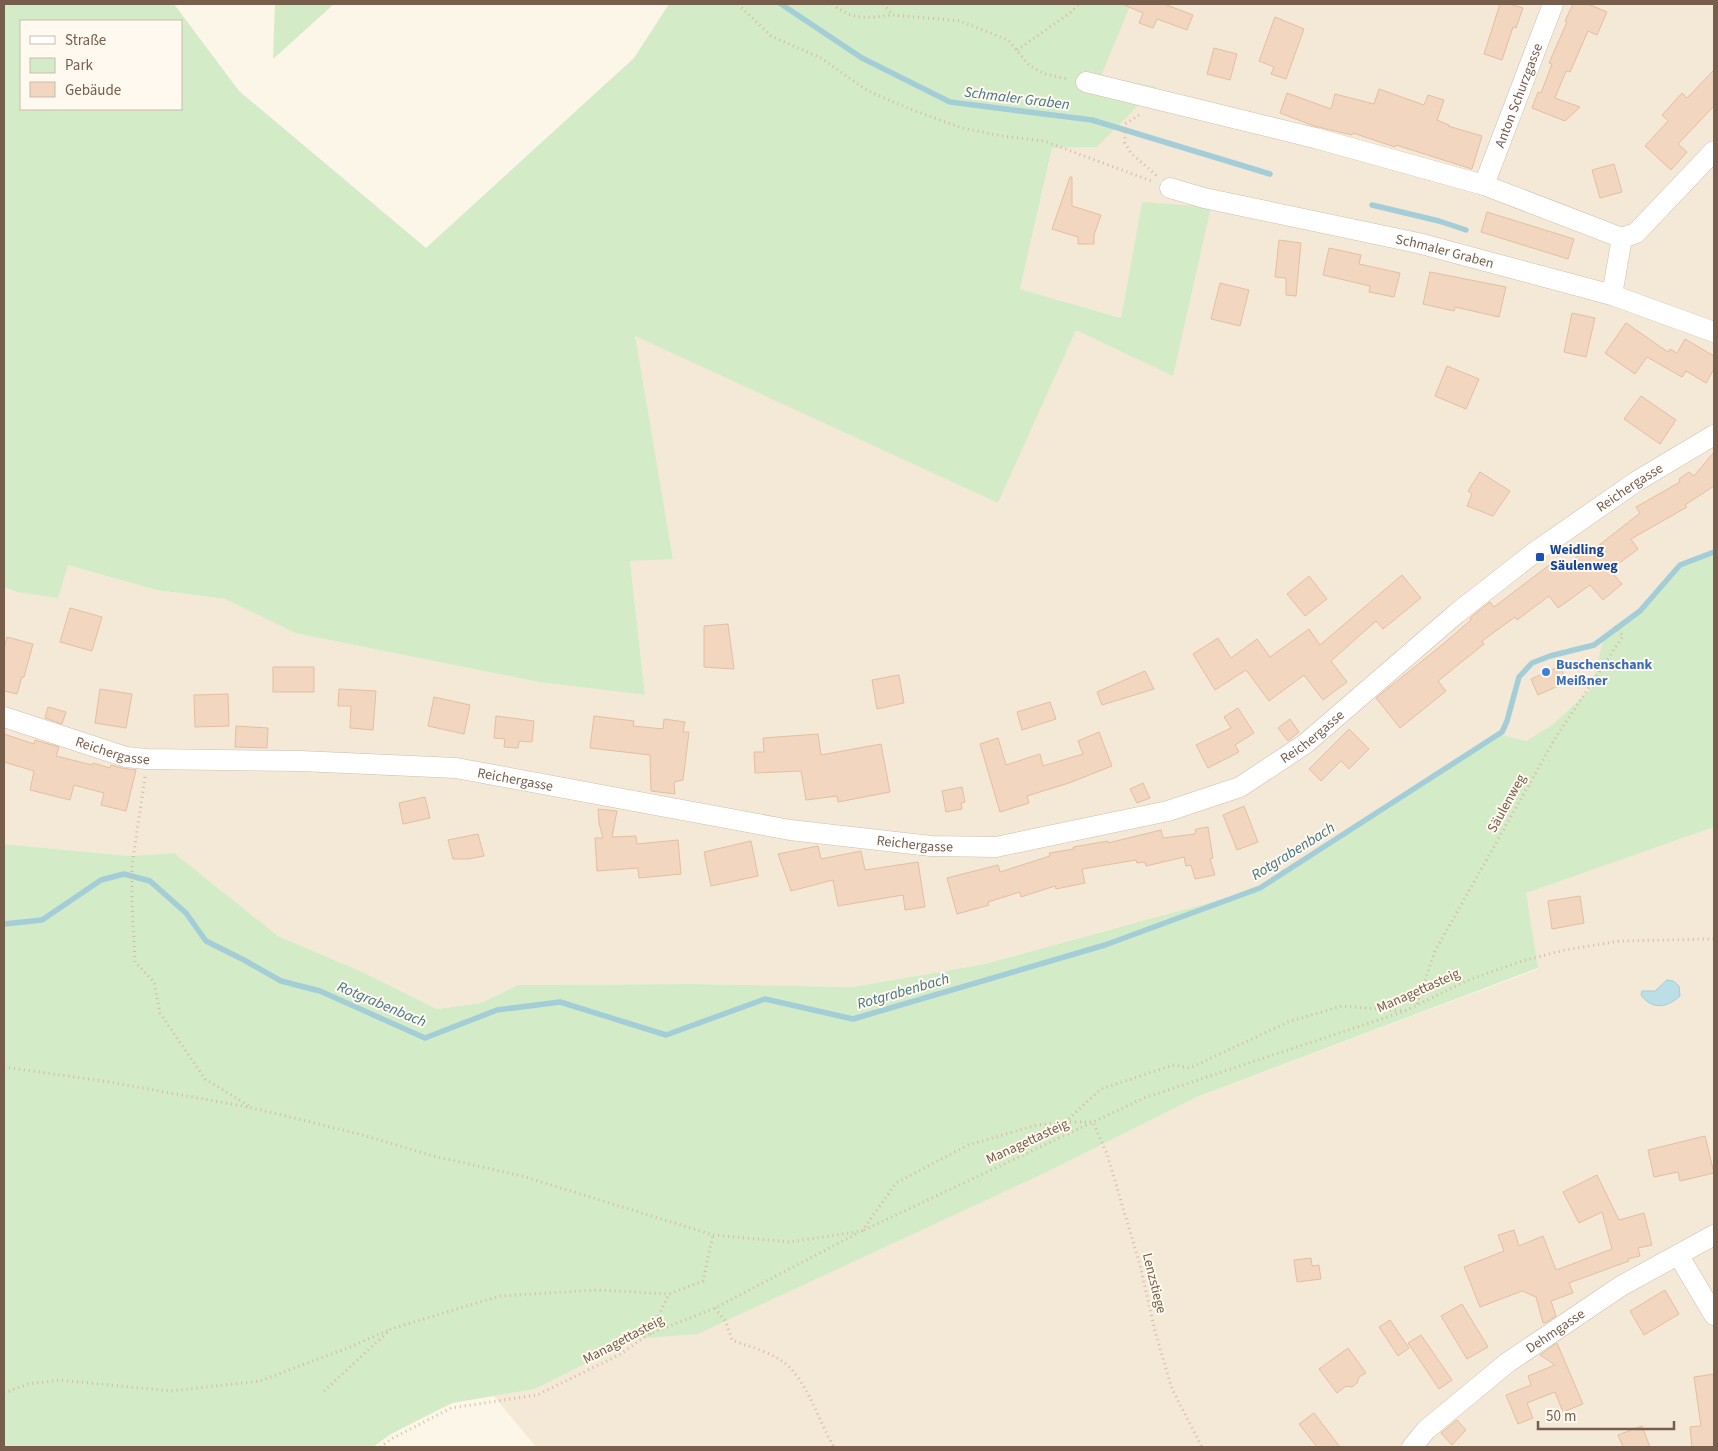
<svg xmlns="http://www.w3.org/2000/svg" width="1718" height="1451" viewBox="0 0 1718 1451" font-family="'Source Sans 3',sans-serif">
  <rect width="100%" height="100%" fill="#fcf6e9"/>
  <path fill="#f4e8d7" d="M1131,4H1714V552L1684,563L1643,611L1603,640L1591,689L1552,725L1526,741L1499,734L1263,888L985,964L853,987L693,984L518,985L481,1003L437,1009L360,971L278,936L174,853L129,856L4,844V587L17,592L68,565L156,590L225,599L295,633L539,682L645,695L630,561L673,558L634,335L998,503L1076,329L1173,376L1142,202L1121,318L1020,289L1052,148L1097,147L1156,88L1100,77Z
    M1714,827V1447H536L494,1396L535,1389L635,1339L698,1334L1049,1171L1199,1096L1538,969L1525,893Z"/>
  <path fill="#d3ebc6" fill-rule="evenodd" d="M4,4H174L239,91L426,248L634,58L669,4H1131L1101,76L1157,87L1097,147L1052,148L1020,289L1121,318L1142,202L1211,207L1173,376L1076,330L998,503L635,336L673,559L630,561L645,695L539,682L295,633L225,599L156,590L68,565L58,598L17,592L4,587ZM21,21H181V109H21Z
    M275,4H334L273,59Z
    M1714,552V827L1526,893L1538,968L1199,1096L1049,1171L698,1334L635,1339L535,1389L452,1403L391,1434L373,1447H4V844L129,856L174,853L278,936L360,971L437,1009L481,1003L518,985L693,984L853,987L985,964L1263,888L1499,734L1526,741L1552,725L1591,689L1603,640L1643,611L1684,563Z"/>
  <path fill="#bcdfe7" stroke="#a3ced8" d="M1667,980L1673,981L1679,986L1680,996C1667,1008 1652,1010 1641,995L1642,991H1655Z"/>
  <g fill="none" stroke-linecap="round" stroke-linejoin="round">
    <path stroke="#a3ced8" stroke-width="5.5" d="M781,4L862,58L950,102L1092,120L1270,174
      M1372,205L1439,221L1466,230
      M4,924L42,920L101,880L124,874L150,881L186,913L206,941L244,960L281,981L320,991L425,1038L497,1010L560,1002L666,1035L765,999L853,1019L1105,945L1260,888L1502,732L1507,721L1519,677L1532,663L1550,656L1594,645L1640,611L1680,565L1714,552"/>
  </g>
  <path fill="#f2d6c0" stroke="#e5bea0" d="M1122,4H1164L1193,15L1187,30L1157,19L1153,28L1139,23L1143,13Z
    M1500,4H1509L1523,8L1516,28L1513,27L1502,60L1484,54Z
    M1573,4H1588L1607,12L1597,35L1588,31L1570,72L1566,71L1555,98L1580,107L1565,121L1532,108L1538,92L1541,93L1552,64L1549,63L1567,22L1565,21Z
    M1275,17L1304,29L1286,79L1271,74L1274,67L1259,61Z
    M1214,48L1237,54L1230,80L1207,74Z
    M1714,70V106L1678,144L1687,152L1671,170L1645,146L1668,121L1662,115L1682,93L1687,98Z
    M1379,89L1424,105L1428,95L1444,100L1437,120L1449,125L1448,126L1482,136L1472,169L1396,145L1395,147L1353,133L1352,135L1314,126L1280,113L1287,93L1331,109L1335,94L1374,104Z
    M1614,164L1622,192L1600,198L1592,170Z
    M1070,177H1072V206L1101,215L1094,235V244H1078V237L1052,229Z
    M1487,212L1574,239L1568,259L1481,232Z
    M1279,240L1301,243L1296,296L1286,295V278L1275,277Z
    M1329,248L1361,255L1359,264L1400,273L1394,297L1369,292L1370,286L1323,275Z
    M1430,272L1506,287L1499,317L1455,307L1454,311L1423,304Z
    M1220,283L1249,290L1240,326L1211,319Z
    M1572,313L1595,318L1586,357L1564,352Z
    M1626,323L1668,352L1670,349L1677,353L1685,339L1714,356V369L1706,383L1686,371L1682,377L1647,357L1635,374L1605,353Z
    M1447,366L1479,379L1466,409L1435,396Z
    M1641,396L1676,420L1660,444L1624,419Z
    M1714,452V486L1685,505L1687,507L1631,539L1638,549L1610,570L1622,584L1603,600L1590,585L1558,608L1549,596L1517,620L1515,617L1482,641L1484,644L1438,681L1446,691L1400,728L1376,698L1442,645L1471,620L1470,618L1490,602L1494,607L1552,563L1555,567L1558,564L1562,569L1590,546L1593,550L1640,513L1636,507L1680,482L1679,479L1689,472L1694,476Z
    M1480,472L1510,491L1493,516L1467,506L1472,494L1468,491Z
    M1402,575L1421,598L1383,629L1376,621L1331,661L1347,682L1323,700L1304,675L1269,701L1246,670L1215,690L1193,654L1218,638L1231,658L1257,639L1270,657L1309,629L1320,645Z
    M1309,576L1327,599L1305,616L1287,594Z
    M70,608L102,617L92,651L60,642Z
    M728,624L734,669L704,667V626Z
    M7,637L33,644L24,677H22L17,694L4,691V649Z
    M1560,666L1567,682L1538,695L1531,679Z
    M273,667H314V692H273Z
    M1145,671L1154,689L1102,705L1097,692Z
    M899,675L904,703L877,709L872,680Z
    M100,689L132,694L126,728L95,723Z
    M339,689L376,691L373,730L350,728L351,706H338Z
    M228,694L229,726L195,727L194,695Z
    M434,697L470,705L464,734L428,726Z
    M1050,702L1056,719L1022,730L1017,712Z
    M48,707L66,712L62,724L45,718Z
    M1238,708L1254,733L1235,745L1239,752L1208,768L1196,745L1231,728L1224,717Z
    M496,716L534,721L532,742L519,741L518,748L504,747L505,739L494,738Z
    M594,716L634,721L633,726L663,729L664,719L685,722L683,732H689L683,780L674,782L675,794L651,791L650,755L590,748Z
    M1290,719L1299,732L1288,741L1278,728Z
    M236,726L268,728L267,748L235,747Z
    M1349,729L1369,749L1349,769L1341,761L1321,781L1309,769Z
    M1099,732L1112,766L1069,783L1027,796L1029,803L1000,812L980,744L998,738L1006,765L1040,754L1043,766L1083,754L1078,741Z
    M4,734L34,744L35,740L59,747L56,756L92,765L93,763L110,768L111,765L122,768L136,770L126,811L101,805L104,793L74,785L70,800L30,790L34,771L4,762Z
    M818,734L821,755L881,744L890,792L838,802L837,796L806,800L801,771L755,773L754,752H764L763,738Z
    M1143,783L1150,798L1137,803L1130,789Z
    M962,787L965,802L961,803L962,809L946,812L942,791Z
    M425,797L430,818L403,824L399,803Z
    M1244,806L1258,842L1237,850L1223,815Z
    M598,809L617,811L612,837L636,836L637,844L678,840L681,874L639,878L638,868L597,871L595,838H603L599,823Z
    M1208,827L1213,858L1210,859L1215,875L1195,879L1191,865L1186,866L1184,857L1146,866L1145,862L1137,863L1136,860L1082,869L1085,883L1056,889L1055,886L1021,897L1020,892L988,902L989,905L957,914L947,878L998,865L1000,872L1050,856L1049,853L1074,849L1073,847L1108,841V843L1161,830L1163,838L1195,834L1196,829Z
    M478,834L484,856L468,859H453L448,840Z
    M751,841L758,876L711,886L704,852Z
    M818,846L821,859L861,851L865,870L918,862L925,907L905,910L903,895L838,906L833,880L791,891L778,854Z
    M1580,896L1584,923L1552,929L1548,901Z
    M1705,1136L1714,1173L1680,1181L1678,1172L1654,1177L1648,1150Z
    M1597,1175L1619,1220L1644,1213L1652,1245L1638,1248L1640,1256L1628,1259L1629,1261L1569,1283L1573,1293L1551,1301L1556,1316L1547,1322L1543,1323L1536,1297L1522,1291L1480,1307L1464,1267L1504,1251L1498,1235L1514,1230L1519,1246L1543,1236L1556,1270L1612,1249L1602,1212L1579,1223L1563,1192Z
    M1311,1258L1312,1266L1319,1265L1321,1279L1297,1282L1294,1260Z
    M1665,1290L1679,1314L1644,1335L1630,1311Z
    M1462,1304L1488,1347L1467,1359L1441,1316Z
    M1390,1320L1409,1348L1398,1356L1379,1327Z
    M1421,1335L1452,1380L1439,1389L1408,1343Z
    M1557,1343L1583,1404L1563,1412L1555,1392L1527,1403L1533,1418L1518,1424L1506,1395L1531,1385L1528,1376L1555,1365L1540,1355Z
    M1348,1348L1366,1373L1359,1377L1357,1383L1352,1387L1346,1386L1337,1393L1319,1369Z
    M1714,1374V1447H1692L1690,1427L1701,1426L1694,1377Z
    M1314,1413L1340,1447H1317L1299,1424Z
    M1457,1420L1466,1430L1452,1445L1441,1433Z
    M1642,1426L1650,1447H1623L1618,1435Z"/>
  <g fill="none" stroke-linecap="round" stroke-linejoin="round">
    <defs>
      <g id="minor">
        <path d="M1086,82L1315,138L1484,185L1622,238"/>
        <path id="s1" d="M1484,185L1553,4"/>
        <path id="s2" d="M1170,188L1204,198L1418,243L1612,295L1714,332"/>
        <path d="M1612,295L1622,238L1636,233L1714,151"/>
        <path id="s3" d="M4,717L126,757L146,759L301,761L456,768L790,830L931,846L996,847L1168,811L1240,787L1305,744L1457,613L1535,552L1637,481L1714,435"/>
        <path d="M1679,1256L1714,1315"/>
        <path id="s4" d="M1412,1447L1426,1430L1507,1363L1621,1286L1714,1235"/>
      </g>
    </defs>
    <use href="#minor" stroke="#cfbeae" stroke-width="21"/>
    <path stroke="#d7baa3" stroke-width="3" stroke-dasharray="1 4" stroke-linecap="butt" d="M738,4L771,36L821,58L868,91L910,109L962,128L1002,136L1044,141L1154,182
      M832,4C854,21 866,18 892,15
      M883,4L893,15L960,21L1008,40L1030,66L1045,74L1068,79
      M1017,50L1070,13L1079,4
      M1139,115L1125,124V143L1131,153L1157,176
      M145,777L132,865V903L135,962L154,982L160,1013L205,1079L251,1107
      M1417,1004L1435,951L1556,737L1623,636L1612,624
      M4,1067L110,1082L253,1108L363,1135L433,1156L522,1176L713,1235L790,1242L862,1231L896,1183L968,1145L1037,1125L1065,1122L1101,1089L1173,1065L1190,1068L1288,1022L1342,1006L1405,1011
      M1065,1122H1093L1107,1154L1140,1265L1155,1331L1172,1389L1202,1447
      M864,1230L1144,1098L1405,1011L1466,981L1522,961L1565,950L1619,941L1714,939
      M715,1308L726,1322L732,1340C749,1347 779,1354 791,1369C811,1391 819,1422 834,1447
      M650,1334L669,1294L703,1281L713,1235
      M324,1391L391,1329L500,1296L597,1290L669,1294
      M4,1393L28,1384L59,1380L171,1391L260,1381L350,1347L391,1329
      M380,1447L393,1438L451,1408L537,1395L619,1355L649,1334L715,1308L858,1233"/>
    <use href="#minor" stroke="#fff" stroke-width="20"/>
  </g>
  <rect fill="#1a4fb4" stroke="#fff9ef" stroke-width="2" x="1535" y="552" width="10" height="10" rx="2.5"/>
  <circle fill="#3f7fe0" stroke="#fff9ef" stroke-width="2" cx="1546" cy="672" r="5"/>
  <g text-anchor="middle" stroke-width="4" stroke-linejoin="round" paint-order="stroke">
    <g font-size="14" fill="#775d4c" stroke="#fff9ef">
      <text dy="5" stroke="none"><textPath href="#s1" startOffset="96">Anton Schurzgasse</textPath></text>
      <text dy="5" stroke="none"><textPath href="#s2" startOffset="282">Schmaler Graben</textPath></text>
      <text dy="5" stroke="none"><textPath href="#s3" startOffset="1749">Reichergasse</textPath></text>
      <text dy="5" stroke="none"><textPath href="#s3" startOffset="1345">Reichergasse</textPath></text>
      <text dy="5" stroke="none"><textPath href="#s3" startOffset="114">Reichergasse</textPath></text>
      <text dy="5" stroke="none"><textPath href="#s3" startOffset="519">Reichergasse</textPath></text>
      <text transform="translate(1506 803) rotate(-61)" y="5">Säulenweg</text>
      <text dy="5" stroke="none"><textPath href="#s3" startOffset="924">Reichergasse</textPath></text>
      <text transform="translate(1418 990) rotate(-24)" y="5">Managettasteig</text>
      <text transform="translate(1027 1141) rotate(-25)" y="5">Managettasteig</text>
      <text transform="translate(1155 1283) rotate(76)" y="5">Lenzstiege</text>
      <text dy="5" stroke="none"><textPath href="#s4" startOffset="185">Dehmgasse</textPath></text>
      <text transform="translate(623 1339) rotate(-28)" y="5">Managettasteig</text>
    </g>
    <g font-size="14" font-weight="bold" fill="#164399" stroke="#fff9ef" text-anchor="start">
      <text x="1550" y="554">Weidling<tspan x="1550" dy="16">Säulenweg</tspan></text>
    </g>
    <g font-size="14" font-weight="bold" fill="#366cbe" stroke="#fff9ef" text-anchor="start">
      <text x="1556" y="669">Buschenschank<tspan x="1556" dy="16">Meißner</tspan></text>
    </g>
    <g font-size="15" font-style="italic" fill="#427583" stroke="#fff9ef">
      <text transform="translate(1017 98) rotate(7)" y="5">Schmaler Graben</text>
      <text transform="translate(1293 851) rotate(-32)" y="5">Rotgrabenbach</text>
      <text transform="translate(903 991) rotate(-16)" y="5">Rotgrabenbach</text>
      <text transform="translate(382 1004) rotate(23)" y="5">Rotgrabenbach</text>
    </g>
  </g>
  <rect width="1718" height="1451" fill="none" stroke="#775d4c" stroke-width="10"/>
  <rect x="20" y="20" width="162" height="90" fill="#fff9ef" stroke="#c9bbae"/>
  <rect x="30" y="36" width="25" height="8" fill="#ffffff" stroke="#c9bbae"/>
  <text x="65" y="45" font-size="15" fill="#775d4c">Straße</text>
  <rect x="30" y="58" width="25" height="15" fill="#d3ebc6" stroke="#c9bbae"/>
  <text x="65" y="70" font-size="15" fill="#775d4c">Park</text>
  <rect x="30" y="82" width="25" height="15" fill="#f2d6c0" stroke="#c9bbae"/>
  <text x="65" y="95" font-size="15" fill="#775d4c">Gebäude</text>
  <path d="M1538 1421v8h136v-8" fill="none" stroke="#775d4c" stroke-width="2.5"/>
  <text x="1546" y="1421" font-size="15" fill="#775d4c" stroke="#fff9ef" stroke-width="4" paint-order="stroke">50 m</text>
</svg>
